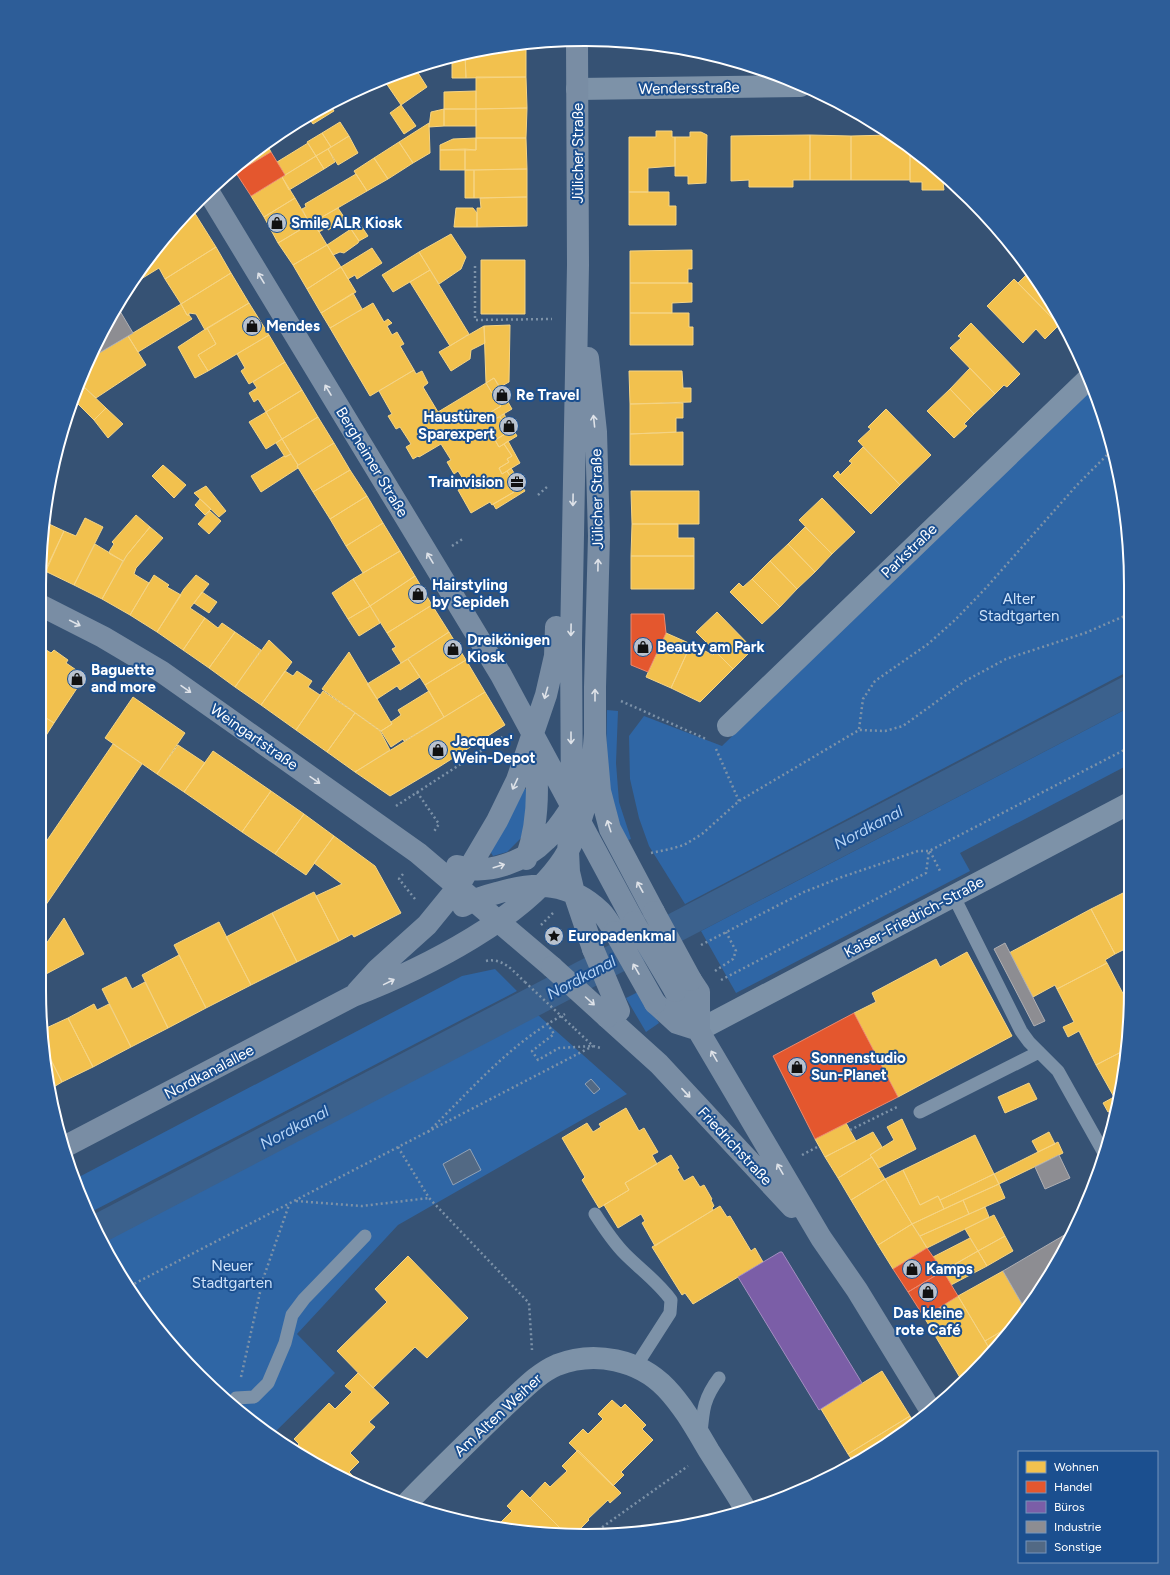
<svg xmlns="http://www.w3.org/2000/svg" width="1170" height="1575" viewBox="0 0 1170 1575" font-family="Figtree,sans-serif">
  <rect width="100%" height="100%" fill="#365274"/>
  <path fill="#2f66a5" d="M1092,385L1126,514L1127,672L685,904L649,846L639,818L630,779L629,736L644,716L722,746Z
    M1128,708V765L960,853L970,871L736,993L701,931Z
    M607,710L618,711L616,763L619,802L631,839L623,842L609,789L606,758Z
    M519,789H526V820L521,838L507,852L493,856L490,851Z
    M495,969L517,991L91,1212L77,1178L462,976Z
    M640,991L659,1023L646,1032L626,998Z
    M538,1015L627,1094L398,1225L297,1334L335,1373L272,1435L253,1423L199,1376L112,1263L104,1242Z"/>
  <path fill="#f2c14e" stroke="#f6d483" d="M526,44V48H503Z
    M503,48H526V77L466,78L465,54Z
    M465,54L466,78H452V56Z
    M415,68L427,87L401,105L386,83L396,75Z
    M476,77H526L527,108L476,109Z
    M476,91V109H444V92Z
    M330,104L334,111L313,124L308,117Z
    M401,105L416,126L404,134L390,113Z
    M527,108L526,138H476V109Z
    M444,109V126L429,127L431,112Z
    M444,109H476V126H444Z
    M340,122L349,136L331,147L322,133Z
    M429,123L430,153L413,163L399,142Z
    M656,131H672V137H675V166L648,168V192H629V137H656Z
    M690,132H701L707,135L706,183L688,184V176H675V137H690Z
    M322,133L331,147L316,156L307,142Z
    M810,135V180H793V187H749V180L731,181V136Z
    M810,135L851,136V180H810Z
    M890,135L910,149V180H851V136Z
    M349,136L358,153L338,165L328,149Z
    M476,138H526L527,169L465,170V149L476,150Z
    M476,138V150H440V145L453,139Z
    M399,142L413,163L388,179L374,158Z
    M266,143L271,152L236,173L234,169L253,152Z
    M308,143L316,156L285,175L277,162Z
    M328,149L335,162L324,169L316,156Z
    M465,149V170H440V150Z
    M910,149L949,178V182H943L944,190H922V182H910Z
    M316,156L324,169L289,190L282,177Z
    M374,158L388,179L367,191L354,171Z
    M527,169V197L474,198V170Z
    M465,170H474V198H465Z
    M356,174L367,191L310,224L302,209L306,207L305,204Z
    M282,177L295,198L264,217L251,196Z
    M629,192H669V206H676V225H629Z
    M527,197V226L477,227V208H481L480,198Z
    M295,198L310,224L278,243L264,217Z
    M338,208L344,217L342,218L343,221L328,230L326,228L319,232L313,222Z
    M456,208H473L477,213V227H454Z
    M194,212L216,247L165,279L159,268L128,287L186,215L187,216Z
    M313,222L327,245L293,265L278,243Z
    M360,224L368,236L359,241L351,229Z
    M351,229L359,241L358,243L344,253L340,252L333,255L327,245Z
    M451,234L466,257L461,269L439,284L419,252Z
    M327,245L341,267L307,289L293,265Z
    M216,247L231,273L181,304L165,279Z
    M372,248L382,263L357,279L355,275L348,279L341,267Z
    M692,250V269H688V283H630V251Z
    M419,252L430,270L393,292L382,275Z
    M481,260H525V314H481Z
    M341,267L356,292L321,313L307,289Z
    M430,270L469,334L450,346L410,282Z
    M1029,272L1060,324L1059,325L1018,283Z
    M231,273L249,303L205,330L196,314L189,313V315H187L181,304Z
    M1014,279L1059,325L1045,339L1036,329L1023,343L987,306Z
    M630,283H692V302L672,303V313H630Z
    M353,293L362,309L330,328L321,313Z
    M249,303L269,335L208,371L198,355L216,344L207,328Z
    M373,303L384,322L388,319L392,323L387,326L392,335L397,332L404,344L400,346L414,370L370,396L330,328Z
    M181,304L187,315H189L192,319L138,352L128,336Z
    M630,313H689V327H693V345H630Z
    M971,323L1020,374L1007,387L1004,385L995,394L950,348L961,338L958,336Z
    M510,325L509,382L500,387L494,378L486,383L484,326Z
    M484,326L485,343L471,350L470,359L451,371L439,352Z
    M207,328L216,344L198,355L208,371L195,378L178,347Z
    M269,335L285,362L249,384L241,371L245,368L237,354Z
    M128,336L146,365L96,398L80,383L89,359Z
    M285,362L302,390L266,412L258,399L254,402L249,393L257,388L253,382Z
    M970,368L995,394L974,414L950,389Z
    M414,370L416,374L422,371L428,383L423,387L438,412L486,383L492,393L496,390L503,402L499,404L501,406L491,412L495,419L500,417L508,429L503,432L505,434L495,440L499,447L504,444L512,456L507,459L509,462L499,468L502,474L507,471L516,485L512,487L514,492L492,505L490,502L471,513L458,490L467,485L458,471L454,474L447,462L451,460L441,444L419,457L418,456L413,459L406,447L411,444L400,427L396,429L388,416L392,414L379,391Z
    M629,371H682L683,388H691V402L630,404Z
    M494,378L512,409L495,419L491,412L501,406L499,404L503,402L496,390L492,393L486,383Z
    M80,383L85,388L75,397Z
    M85,388L106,408L94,420L74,400L75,397Z
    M950,389L974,414L964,424L967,426L954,438L927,411Z
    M302,390L318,417L282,439L266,412Z
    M683,403V418H676V432L630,434V404Z
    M106,408L123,424L108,438L94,420Z
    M886,409L931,455L900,485L858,441L871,429L868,427Z
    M266,412L282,439L266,449L249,422Z
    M504,414L517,436L499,447L495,440L505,434L503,432L508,429L500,417Z
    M318,417L334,443L298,465L282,439Z
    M683,432V465H630V434Z
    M282,439L291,454L285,457L276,443Z
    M508,441L520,463L502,474L499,468L509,462L507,459L512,456L504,444Z
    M334,443L350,470L313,492L297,466Z
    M863,447L900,485L871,514L833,476L838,471L840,475L852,463L849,461Z
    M291,454L298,465L297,466L298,468L261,492L251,476L284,456L285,457Z
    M163,465L186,485L174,498L152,476Z
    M511,468L525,491L496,509L493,504L514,492L512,487L516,485L507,471Z
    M350,470L367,496L330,519L313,492Z
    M206,486L226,511L219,517L194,493Z
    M631,491H699V524H632Z
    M367,496L383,523L346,546L330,519Z
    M822,498L855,532L832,554L799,520Z
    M200,499L211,509L205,515L195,505Z
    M210,511L221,521L209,534L198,524Z
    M136,515L150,527L127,555L123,561L110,554L109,552L114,544L112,542Z
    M85,518L103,527L74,585L45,571L64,531L76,536Z
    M383,523L400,551L363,573L346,546Z
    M49,524L64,531L46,571L40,569V550L44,527L47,528Z
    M632,524H678V538H694V556H631Z
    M150,527L163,538L136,568L134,574L149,583L130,615L102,599L127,555Z
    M805,527L832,554L815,572L788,544Z
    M95,544L123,561L102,599L74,585Z
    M788,544L815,572L797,589L770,561Z
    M400,551L415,576L370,606L353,579Z
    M631,556H694V589H631Z
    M770,561L797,589L780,607L752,579Z
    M154,575L169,585L167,587L181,595L157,632L130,615Z
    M196,575L209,584L190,608L205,618L183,650L157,632L184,589Z
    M415,576L432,605L387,633L370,606Z
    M353,579L370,606L348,619L332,593Z
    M752,579L780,607L762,624L730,592L739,583L743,587Z
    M202,592L217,602L209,613L194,603Z
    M432,605L449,632L401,663L392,649L396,647L387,633Z
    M370,606L380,623L359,636L348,619Z
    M717,612L753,649L733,669L696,632Z
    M205,618L218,628L222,623L235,632L209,668L183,650Z
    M235,632L261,650L235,687L209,668Z
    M449,632L466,660L425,685L408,659Z
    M666,633L691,644L671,688L646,677Z
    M269,640L292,662L261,705L235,687Z
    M691,644L713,655L716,652L733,669L700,702L671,688Z
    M40,646L51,653L54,650L68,660L66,663L85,676L54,723L40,714Z
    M349,652L392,724L381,731L322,689Z
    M408,659L420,677L400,690L397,686L377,699L367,684Z
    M466,660L485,692L444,717L425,685Z
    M285,671L293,676L297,671L312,681L308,687L320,695L296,730L261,705Z
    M323,691L355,713L327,752L296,730Z
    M429,691L444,717L404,741L403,739L391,747L381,731L392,724L391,722L401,715L398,710Z
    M485,692L505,725L439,767L390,796L355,772Z
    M133,697L185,733L157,774L105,738Z
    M355,713L380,731L390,750L355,772L327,752Z
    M40,714L54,723L40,745Z
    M113,744L142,764L39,915V852Z
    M178,745L205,763L184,792L157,774Z
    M213,751L271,791L242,832L184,792Z
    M271,791L304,814L275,854L242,832Z
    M304,814L334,836L306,875L275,854Z
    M334,836L375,866L401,913L354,937L352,934L339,941L316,896L342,884L314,863Z
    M1129,890V947L1115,954L1091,909Z
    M314,892L339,941L297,962L272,913Z
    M1091,909L1115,954L1105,960L1107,963L1057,989L1055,985L1033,997L1009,953Z
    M272,913L297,962L251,985L226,937Z
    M64,918L84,954L46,974L39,962V954Z
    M219,922L251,985L206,1008L174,945Z
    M967,952L1012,1036L898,1097L854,1013L876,1002L872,993L936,959L940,967Z
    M179,955L206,1008L168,1028L142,975Z
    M1107,963L1130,1007V1026L1125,1050L1096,1065L1079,1031L1068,1037L1063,1027L1074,1022L1057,989Z
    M126,977L132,989L145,982L168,1028L131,1047L102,989Z
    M94,1004L97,1010L109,1004L131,1047L93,1067L68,1018Z
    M68,1018L93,1067L62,1082L47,1052L44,1029Z
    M1125,1050L1113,1110L1108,1112L1103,1103L1114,1097L1096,1065Z
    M47,1052L62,1082L52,1088Z
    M1029,1083L1037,1099L1005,1113L998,1097Z
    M626,1108L639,1131L644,1128L658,1152L652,1155L657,1164L625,1183L629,1190L599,1208L582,1180L585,1177L562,1138L587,1123L593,1132L601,1127L599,1124Z
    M902,1119L916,1149L879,1168L870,1155L894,1140L887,1127Z
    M846,1123L856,1141L825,1157L815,1139Z
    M873,1132L882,1147L870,1155L872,1157L838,1178L825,1157Z
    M1049,1132L1055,1144L1038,1152L1032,1141Z
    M975,1135L994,1174L940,1200L938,1196L920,1205L903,1170Z
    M1058,1142L1063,1153L999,1184L994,1174Z
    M671,1155L679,1168L677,1169L684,1181L693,1176L700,1187L704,1185L712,1199L711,1200L714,1206L712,1208L713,1210L655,1246L642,1223L645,1221L641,1214L618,1228L604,1205L629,1190L625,1183Z
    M872,1157L885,1179L851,1200L838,1178Z
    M903,1170L920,1205L938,1196L944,1209L912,1224L885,1179Z
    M994,1174L999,1184L944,1209L940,1200Z
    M885,1179L912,1224L878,1245L851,1200Z
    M999,1184L1005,1198L969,1214L963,1200Z
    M963,1200L969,1214L920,1236L912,1224Z
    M720,1206L727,1217L730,1216L751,1251L755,1248L763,1262L693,1304L685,1293L682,1295L652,1247Z
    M985,1207L989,1217L927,1248L920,1236Z
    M994,1215L1005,1236L978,1251L965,1229Z
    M912,1224L927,1248L893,1269L878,1245Z
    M1005,1236L1013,1251L987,1266L978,1251Z
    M970,1238L978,1251L943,1271L933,1257Z
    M978,1251L987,1266L951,1285L943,1271Z
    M408,1256L468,1318L427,1358L415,1347L373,1388L337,1351L387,1302L375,1289Z
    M1003,1271L1025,1309L1014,1324L985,1341L958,1296Z
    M958,1296L992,1353L962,1381L924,1317Z
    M1014,1324L995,1350L992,1353L985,1341Z
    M882,1371L910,1416L848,1454L821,1409Z
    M358,1373L389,1403L369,1422L375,1427L350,1453L359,1462L349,1472L355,1478L351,1482L343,1480L294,1449L299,1444L294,1439L329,1403L335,1409L352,1392L345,1386Z
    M612,1400L621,1408L625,1404L646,1425L642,1429L653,1440L621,1472L624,1475L613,1486L569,1443L583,1429L588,1434L603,1419L598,1414Z
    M910,1416L915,1425L855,1464L848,1454Z
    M578,1450L621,1493L610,1503L608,1500L588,1519L589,1520L580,1529L583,1531L582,1532L563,1531L530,1498L545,1482L550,1487L567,1471L562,1466Z
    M522,1490L563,1531L496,1527L512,1511L507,1506Z"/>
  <path fill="#e4572e" stroke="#ec896d" d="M271,152L285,175L251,196L236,173Z
    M631,614H664L666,633L648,672L631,665Z
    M854,1013L898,1097L815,1139L773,1056Z
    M927,1248L943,1271L908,1292L893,1269Z
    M943,1271L958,1296L924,1317L908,1292Z"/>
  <path fill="#7b5ea7" stroke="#a38ec1" d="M780,1252H782L862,1383L819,1410L738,1277Z"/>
  <path fill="#8d8d92" stroke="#afafb3" d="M117,306L133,333L89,359L95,344Z
    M1005,943L1045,1021L1034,1026L994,949Z
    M1059,1155L1070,1178L1045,1189L1035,1167Z
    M1073,1230L1058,1263L1050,1274L1039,1280L1042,1285L1025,1309L1003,1271Z"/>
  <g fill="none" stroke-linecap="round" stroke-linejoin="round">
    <path stroke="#3b618d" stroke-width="30" d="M98,1229L1128,691"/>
  </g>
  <path fill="#526984" stroke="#92a2b6" d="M591,1079L600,1089L594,1094L585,1084Z
    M470,1149L481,1170L453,1185L443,1164Z"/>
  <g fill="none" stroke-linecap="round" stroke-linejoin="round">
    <path stroke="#7d92a8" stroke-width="2.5" stroke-dasharray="2 3" stroke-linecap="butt" d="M475,266V320L552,319
      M538,495L548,486
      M452,546L464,538
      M621,701L706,739
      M859,729L863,699L875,681L928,644L955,620L984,590L1077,485L1110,452
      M716,749L739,801
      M417,792L439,824L433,833
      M396,806L504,736
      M930,851L941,873
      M651,853L670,849L684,845L702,834L739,801L859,730L885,731L903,726L965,681L1006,659L1085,633L1127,615
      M403,874L399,879L415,899
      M541,925L553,913
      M701,945L804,892L842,877L918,851H929L1128,748
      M486,961C503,957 514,972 525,982
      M715,971L733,959L736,951L726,932
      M721,980L926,873L929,851
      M547,1023L554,1034L532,1051L538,1060L559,1048L593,1046L601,1048
      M575,1029L593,1046
      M850,1130L899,1106
      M428,1132C471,1090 511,1042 565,1014
      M398,1147L429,1198L529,1303L532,1350
      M802,1155L819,1146
      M296,1201L362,1206L429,1198
      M130,1286L593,1046
      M241,1377L263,1279L289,1205
      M594,1533L688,1466"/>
    <path stroke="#7d92a8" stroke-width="13" d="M954,897L1021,1031L1029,1042L1058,1071L1104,1153
      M920,1112L1039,1052
      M595,1214C604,1228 613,1242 625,1254C641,1270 658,1282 671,1300L670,1313L636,1366
      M236,1398L254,1397L268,1383L285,1343L292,1315L304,1299L365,1236
      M701,1434C703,1409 704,1398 719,1378"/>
    <path stroke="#7d92a8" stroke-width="22" d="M577,89L800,86
      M728,726L1090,377
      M699,1030L1128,804
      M408,1502C439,1470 471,1439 503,1408C520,1393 536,1374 557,1365C595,1350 639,1360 666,1388C684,1407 696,1429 709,1451C721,1470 734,1490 746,1510"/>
    <path stroke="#798da4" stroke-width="22" d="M577,41L578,265L571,643L572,807L568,851L569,872L574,893L593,949
      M208,191L501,675L634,922
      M588,358L596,432L599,536L595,687V734L600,791L610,829L654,912
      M40,605L103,637L162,672L223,715L418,853L552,967
      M526,859C539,823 539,785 534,747
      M457,866C486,876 525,862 546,840C556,831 563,820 571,808
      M463,906C474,899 485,896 497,893C536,881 570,882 601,912C606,917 611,926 615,932
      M691,980L699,992V1030
      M675,991L821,1238L857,1290L931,1411
      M357,992L377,970L427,925L458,887L497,821L517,780L546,695L555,656L556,627
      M655,1003L677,1023L699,1030
      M607,1017L659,1064L792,1207
      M64,1147L353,996C420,970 532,916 568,851C587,815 592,774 595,734"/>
    <path stroke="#7d92a8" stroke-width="2.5" stroke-dasharray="2 3" stroke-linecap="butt" d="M525,982L575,1029"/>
    <path stroke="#798da4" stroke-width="22" d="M654,912L691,980
      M634,922L675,991
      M615,932L655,1003
      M593,949L619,1011
      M552,967L607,1017"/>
  </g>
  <defs><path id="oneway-shaft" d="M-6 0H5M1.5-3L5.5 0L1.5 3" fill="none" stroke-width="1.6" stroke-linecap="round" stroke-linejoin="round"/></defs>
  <g stroke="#dee2e8">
    <use href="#oneway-shaft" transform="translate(261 278) rotate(-121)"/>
    <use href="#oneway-shaft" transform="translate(328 390) rotate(-121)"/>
    <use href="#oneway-shaft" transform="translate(594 421) rotate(-96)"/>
    <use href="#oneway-shaft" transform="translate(573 500) rotate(91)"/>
    <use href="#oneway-shaft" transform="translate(430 558) rotate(-121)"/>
    <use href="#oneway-shaft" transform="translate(598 565) rotate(-89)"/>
    <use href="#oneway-shaft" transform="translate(75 623) rotate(27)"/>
    <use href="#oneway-shaft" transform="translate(571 630) rotate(91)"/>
    <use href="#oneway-shaft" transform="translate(186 689) rotate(35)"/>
    <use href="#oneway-shaft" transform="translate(546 693) rotate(106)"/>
    <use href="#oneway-shaft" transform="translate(595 695) rotate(-90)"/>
    <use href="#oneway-shaft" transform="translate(571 738) rotate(90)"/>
    <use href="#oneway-shaft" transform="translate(315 780) rotate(35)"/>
    <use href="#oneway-shaft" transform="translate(515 784) rotate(115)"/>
    <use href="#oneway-shaft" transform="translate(609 826) rotate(-108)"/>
    <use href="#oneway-shaft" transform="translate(499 866) rotate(-17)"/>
    <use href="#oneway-shaft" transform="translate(640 887) rotate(-119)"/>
    <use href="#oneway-shaft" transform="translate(636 969) rotate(-120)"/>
    <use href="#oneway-shaft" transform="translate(389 982) rotate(-26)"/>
    <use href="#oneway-shaft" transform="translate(590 1001) rotate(42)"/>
    <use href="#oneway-shaft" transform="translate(714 1056) rotate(-120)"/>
    <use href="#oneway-shaft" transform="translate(686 1093) rotate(47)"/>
    <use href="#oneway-shaft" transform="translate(780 1169) rotate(-120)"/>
  </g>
  <defs>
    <symbol id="shop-disc" viewBox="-11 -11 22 22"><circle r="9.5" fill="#b9c2ce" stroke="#1b4f8f"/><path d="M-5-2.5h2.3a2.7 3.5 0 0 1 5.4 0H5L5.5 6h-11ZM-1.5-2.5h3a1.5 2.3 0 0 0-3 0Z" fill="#111"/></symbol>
    <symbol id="office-disc" viewBox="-11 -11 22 22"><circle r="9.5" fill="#b9c2ce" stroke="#1b4f8f"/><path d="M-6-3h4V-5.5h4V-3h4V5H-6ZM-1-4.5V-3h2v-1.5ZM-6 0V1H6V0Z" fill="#111"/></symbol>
    <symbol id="sight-disc" viewBox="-11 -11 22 22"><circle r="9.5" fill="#b9c2ce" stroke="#1b4f8f"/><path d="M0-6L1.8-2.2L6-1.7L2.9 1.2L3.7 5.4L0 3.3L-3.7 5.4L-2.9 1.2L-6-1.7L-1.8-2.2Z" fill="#111"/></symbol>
  </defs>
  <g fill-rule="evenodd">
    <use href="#shop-disc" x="266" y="212" width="22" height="22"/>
    <use href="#shop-disc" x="241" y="315" width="22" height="22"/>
    <use href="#shop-disc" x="491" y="384" width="22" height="22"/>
    <use href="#shop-disc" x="498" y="415" width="22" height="22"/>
    <use href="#office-disc" x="506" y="471" width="22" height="22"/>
    <use href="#shop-disc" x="407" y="583" width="22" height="22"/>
    <use href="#shop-disc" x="632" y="636" width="22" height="22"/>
    <use href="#shop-disc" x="442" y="638" width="22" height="22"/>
    <use href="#shop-disc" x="66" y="668" width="22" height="22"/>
    <use href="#shop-disc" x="427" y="739" width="22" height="22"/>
    <use href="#sight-disc" x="543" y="925" width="22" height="22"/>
    <use href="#shop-disc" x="786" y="1056" width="22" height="22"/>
    <use href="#shop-disc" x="901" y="1258" width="22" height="22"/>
    <use href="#shop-disc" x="917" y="1281" width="22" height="22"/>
  </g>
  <g text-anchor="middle" stroke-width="4" stroke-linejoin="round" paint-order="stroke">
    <g font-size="15" fill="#fff" stroke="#1b4f8f">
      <text transform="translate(689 88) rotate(-1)" y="5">Wendersstraße</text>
      <text transform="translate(578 153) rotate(-90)" y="5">Jülicher Straße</text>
      <text transform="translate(372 462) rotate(59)" y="5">Bergheimer Straße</text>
      <text transform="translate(597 499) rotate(-91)" y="5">Jülicher Straße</text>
      <text transform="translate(909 551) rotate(-44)" y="5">Parkstraße</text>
      <text transform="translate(254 737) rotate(35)" y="5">Weingartstraße</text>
      <text transform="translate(914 917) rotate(-28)" y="5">Kaiser-Friedrich-Straße</text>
      <text transform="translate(209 1072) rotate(-28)" y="5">Nordkanalallee</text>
      <text transform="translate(735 1146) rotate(47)" y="5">Friedrichstraße</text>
      <text transform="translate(498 1415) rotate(-43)" y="5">Am Alten Weiher</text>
    </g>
    <g font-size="15" font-weight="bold" fill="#fff" stroke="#1b4f8f" text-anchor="start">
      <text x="291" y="228">Smile ALR Kiosk</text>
      <text x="266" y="331">Mendes</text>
      <text x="516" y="400">Re Travel</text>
      <text x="495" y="422" text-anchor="end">Haustüren<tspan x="495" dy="17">Sparexpert</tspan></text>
      <text x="503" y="487" text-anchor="end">Trainvision</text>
      <text x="432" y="590">Hairstyling<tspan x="432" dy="17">by Sepideh</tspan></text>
      <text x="467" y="645">Dreikönigen<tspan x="467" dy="17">Kiosk</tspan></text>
      <text x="657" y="652">Beauty am Park</text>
      <text x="91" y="675">Baguette<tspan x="91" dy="17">and more</tspan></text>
      <text x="452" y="746">Jacques'<tspan x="452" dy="17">Wein-Depot</tspan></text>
      <text x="568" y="941">Europadenkmal</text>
      <text x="811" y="1063">Sonnenstudio<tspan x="811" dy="17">Sun-Planet</tspan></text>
      <text x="926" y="1274">Kamps</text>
      <text x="928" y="1318" text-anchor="middle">Das kleine<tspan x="928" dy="17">rote Café</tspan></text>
    </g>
    <g font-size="15" fill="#cfe3fa" stroke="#1b4f8f">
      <text x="1019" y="604">Alter<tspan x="1019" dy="17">Stadtgarten</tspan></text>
      <text x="232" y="1271">Neuer<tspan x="232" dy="17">Stadtgarten</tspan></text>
    </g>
    <g font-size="16" font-style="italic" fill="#b5d3f5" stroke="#1b4f8f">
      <text transform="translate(868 827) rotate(-28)" y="6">Nordkanal</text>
      <text transform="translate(581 977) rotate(-28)" y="6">Nordkanal</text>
      <text transform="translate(294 1127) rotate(-28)" y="6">Nordkanal</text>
    </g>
  </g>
  <path d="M0 0H1170V1575H0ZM585 46H585A539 539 0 0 1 1124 585V990A539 539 0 0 1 585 1529H585A539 539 0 0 1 46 990V585A539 539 0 0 1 585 46Z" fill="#2d5d98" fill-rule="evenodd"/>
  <path fill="none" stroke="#fff" stroke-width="2" d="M585 46H585A539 539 0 0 1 1124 585V990A539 539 0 0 1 585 1529H585A539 539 0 0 1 46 990V585A539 539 0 0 1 585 46Z"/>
  <rect x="1018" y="1451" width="140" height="112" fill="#1b4f8f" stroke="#7695bc"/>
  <rect x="1026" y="1461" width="20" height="12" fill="#f2c14e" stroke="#7695bc"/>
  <text x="1054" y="1471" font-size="12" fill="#ffffff">Wohnen</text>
  <rect x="1026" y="1481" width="20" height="12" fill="#e4572e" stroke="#7695bc"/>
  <text x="1054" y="1491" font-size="12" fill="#ffffff">Handel</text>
  <rect x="1026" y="1501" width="20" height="12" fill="#7b5ea7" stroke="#7695bc"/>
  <text x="1054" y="1511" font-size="12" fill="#ffffff">Büros</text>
  <rect x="1026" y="1521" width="20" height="12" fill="#8d8d92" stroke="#7695bc"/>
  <text x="1054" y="1531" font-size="12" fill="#ffffff">Industrie</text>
  <rect x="1026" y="1541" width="20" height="12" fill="#526984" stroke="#7695bc"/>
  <text x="1054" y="1551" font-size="12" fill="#ffffff">Sonstige</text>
</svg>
